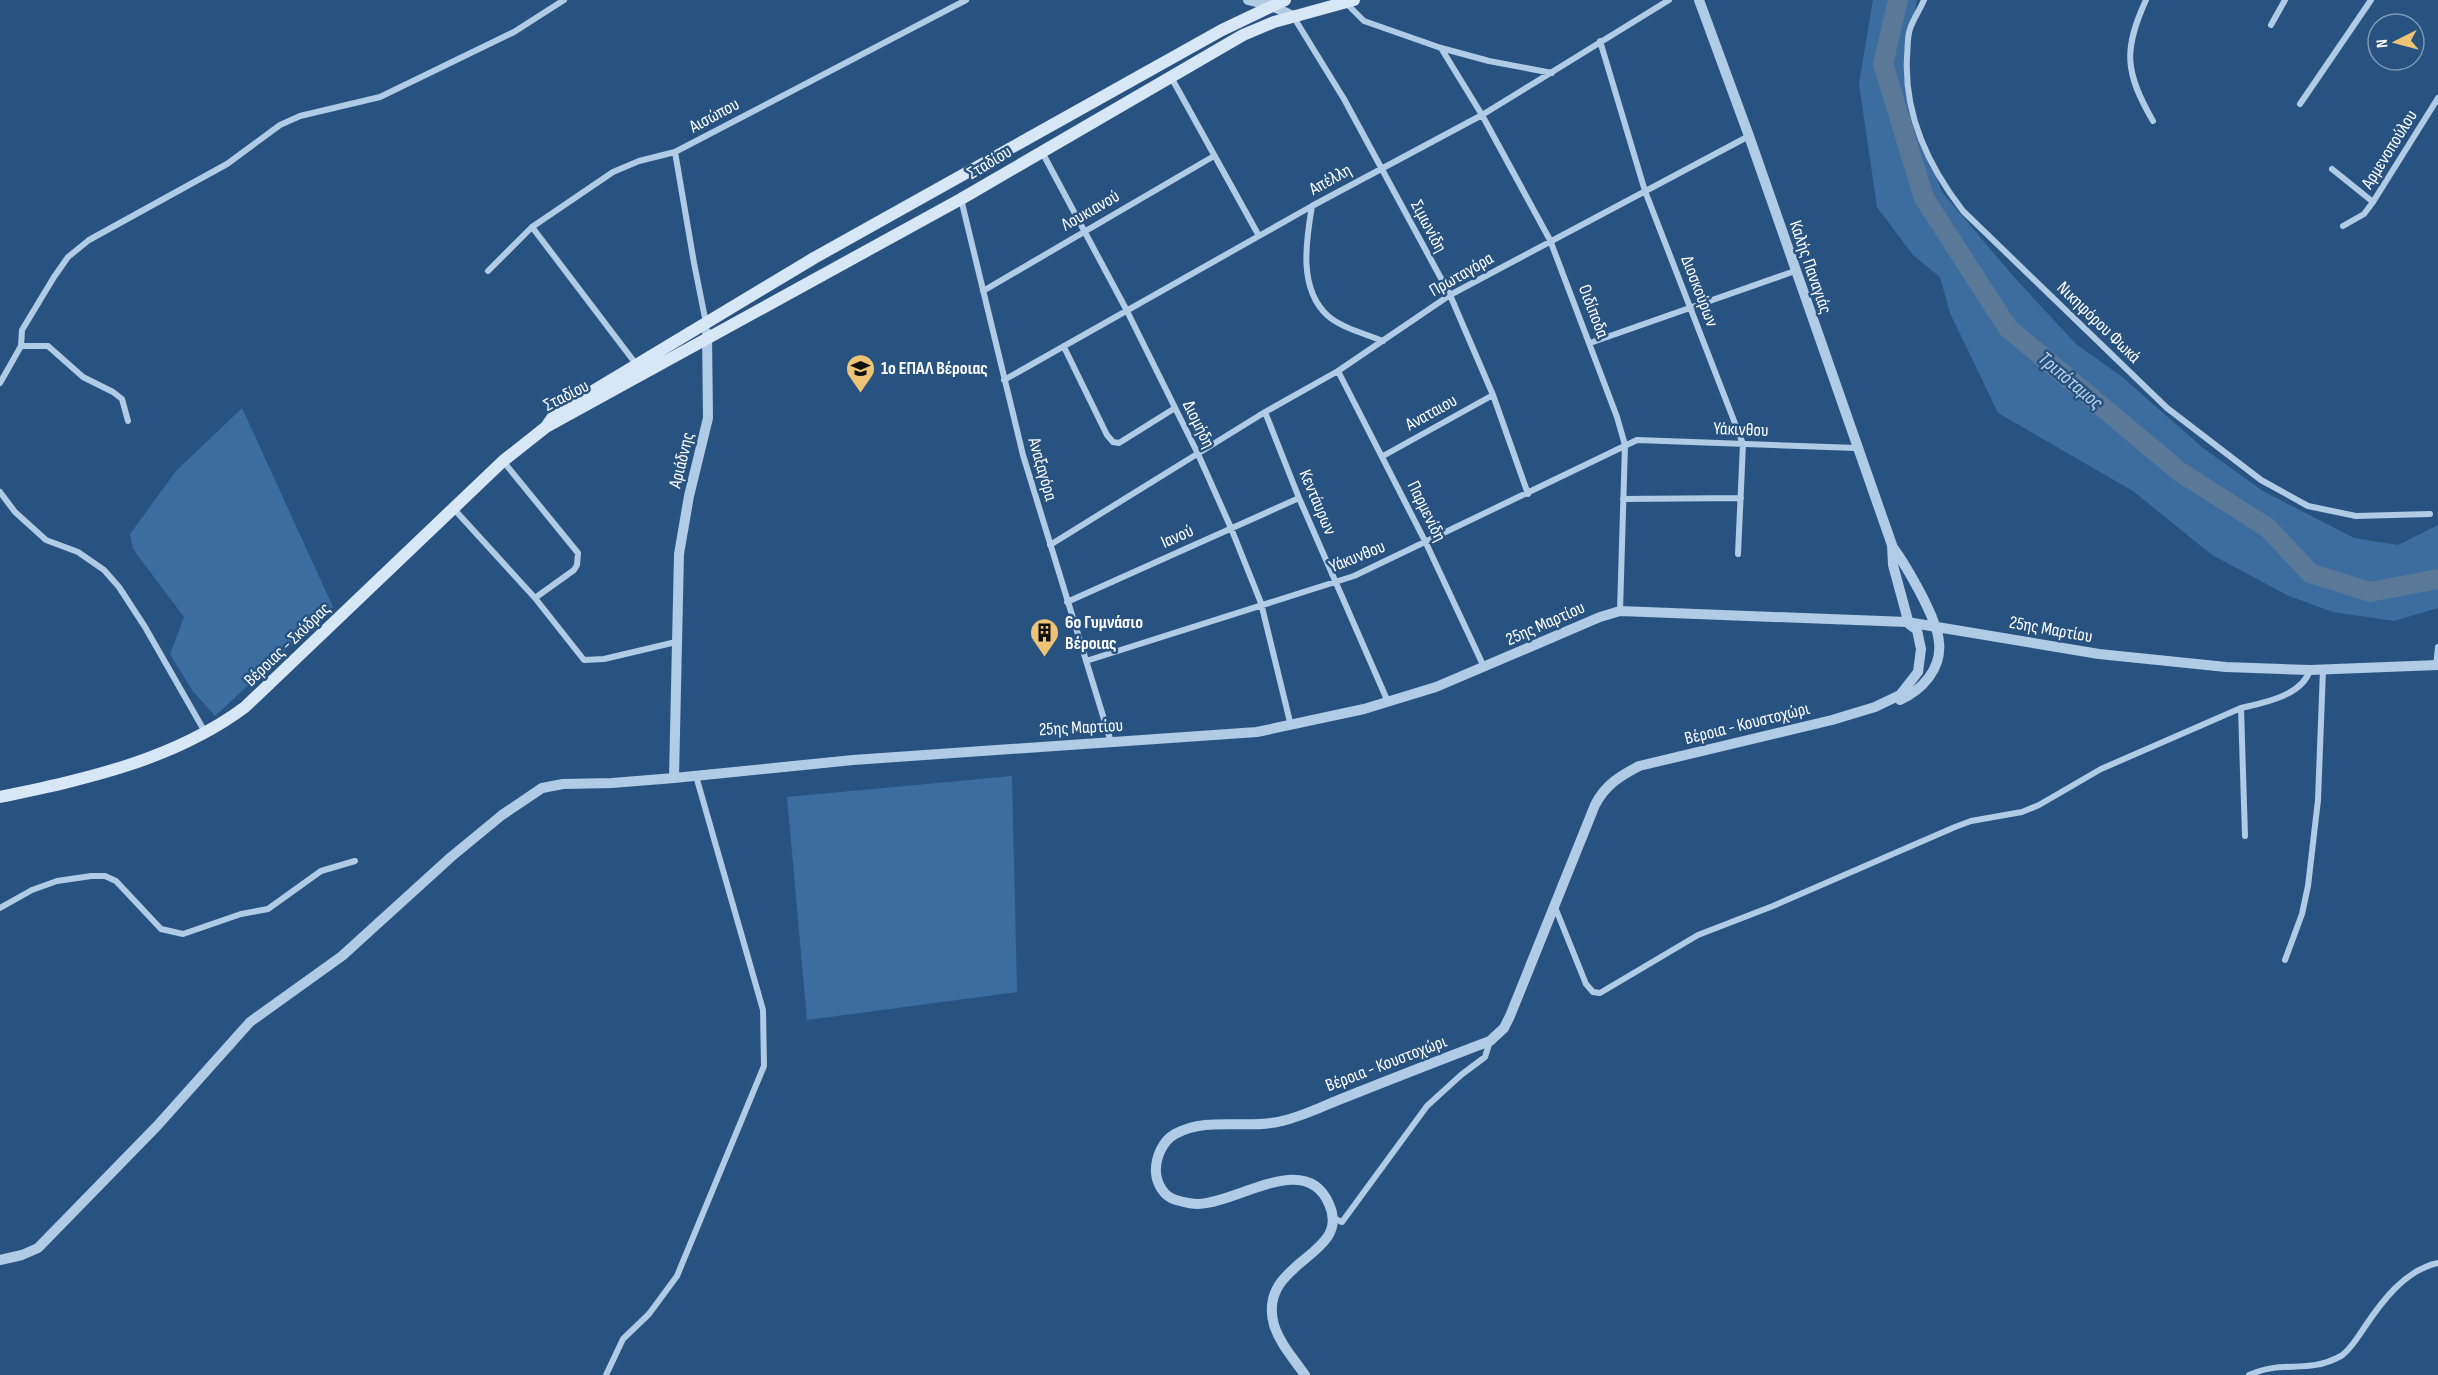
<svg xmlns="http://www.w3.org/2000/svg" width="2438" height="1375" viewBox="0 0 2438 1375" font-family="'Sofia Sans Condensed',sans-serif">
  <rect width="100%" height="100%" fill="#285380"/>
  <path fill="#3c6d9e" d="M1873,0H1917L1908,47L1909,105L1942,192L2014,277L2076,344L2121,376L2203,448L2263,491L2354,538L2398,545L2438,525V608L2394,621L2333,612L2289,596L2212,555L2133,491L1998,413L1950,313L1940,277L1913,255L1877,207L1859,84Z
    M242,408L333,607L215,716L192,690L170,654L184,617L133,549L130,534L176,471Z
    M1012,776L1017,992L807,1020L787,797Z"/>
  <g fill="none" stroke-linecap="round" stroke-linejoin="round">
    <path stroke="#5a7898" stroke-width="20" d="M1898,0L1883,64L1924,198L2008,328L2180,472L2268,528L2310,573L2370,592L2438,579"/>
    <path stroke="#afcbe6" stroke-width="6" d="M1924,0C1920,10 1913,19 1910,29C1907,37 1908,48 1907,57C1904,115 1928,166 1963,211L2167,408L2261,480L2308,506L2356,516L2430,514
      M2146,0C2123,50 2125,73 2153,121
      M1346,3L1364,21L1441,48L1489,61L1552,73
      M1293,16L1344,99L1450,295L1493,395L1528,494
      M2271,25L2285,0
      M1600,41L1645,191L1743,444L1738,554
      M1441,48L1482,115L1550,240L1617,417L1625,445L1620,611
      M1171,77L1259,236
      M2300,104L2371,0
      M675,152L694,263L706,323
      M1042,152L1126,309L1198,454L1231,528L1261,603L1291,726
      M2332,169L2373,202
      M961,199L1023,455L1111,742
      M1312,206C1306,241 1298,289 1328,316C1342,328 1366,334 1383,341
      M2343,226L2364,214L2373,202L2438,98
      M532,227L636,364
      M488,271L532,227L613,172L639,161L675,152L966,0
      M983,291L1214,156
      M1590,343L1795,271
      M21,346H48L83,377L113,392L122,399L128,421
      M1064,347L1107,435L1113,442L1119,443L1175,408
      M1338,371L1426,543L1484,667
      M1004,380L1312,206L1482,115L1669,0
      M0,383L21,346L22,330L54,277L68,257L89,240L227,164L280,125L300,116L380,97L514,32L564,0
      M1265,412L1299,498L1388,702
      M1383,456L1493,395
      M503,461L578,553L577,565L574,570L535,598
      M0,492L15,512L46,540L78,552L104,570L119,587L145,627L205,732
      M1623,499L1741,498
      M453,508L535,598L584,660L604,659L676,642
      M1050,545L1265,412L1338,371L1450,295L1749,136
      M1067,602L1299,498
      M1086,661L1354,576L1637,440L1856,448
      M2436,666L2438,647
      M2241,708L2245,836
      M1555,907L1586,984L1593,992L1600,993L1698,935L1773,906L1955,827L1971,821L2022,812L2039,805L2101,769L2241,708C2263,703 2302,696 2310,670
      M0,908L32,890L57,881L91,876H105L116,881L161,929L183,934L241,914L268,909L321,871L355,861
      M2285,960L2302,914L2308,886L2318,800L2323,670
      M1333,1218L1342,1222L1427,1106L1461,1075L1485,1057L1490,1041
      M606,1375L623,1339L649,1314L677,1276L764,1066L763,1010L696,776
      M2249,1375C2284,1359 2306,1375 2341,1356C2350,1350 2358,1337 2364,1328C2382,1301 2405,1270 2438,1263"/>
    <path stroke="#afcbe6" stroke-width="10" d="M1248,0L1272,6L1293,16
      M1892,546C1907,567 1937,618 1939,642C1942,669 1922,690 1900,700
      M674,778L679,554L689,496L708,418L707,333
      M0,1260L22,1255L38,1248L157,1126L250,1022L342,956L451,857L502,815L542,788L563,784L612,783L674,778L853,760L1257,732L1364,709L1436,687L1600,617L1620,611L1907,622L2099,654L2226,667L2310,670L2438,665
      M1305,1375C1294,1359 1280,1344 1274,1325C1256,1260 1353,1257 1329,1204C1306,1150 1238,1203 1198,1204C1191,1204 1183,1202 1176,1200C1164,1197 1157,1184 1156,1173C1155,1159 1162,1141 1175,1134C1208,1116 1247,1130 1282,1121C1304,1116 1325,1105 1346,1097C1394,1078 1442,1059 1490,1041L1504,1028L1510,1016L1595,805C1605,785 1620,776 1639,766L1832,720L1875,707L1900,695L1918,672L1921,649L1917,630L1909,624L1893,565L1892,545L1749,136L1699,0"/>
    <path stroke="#d8e7f6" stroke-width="12" d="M546,427L555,414L814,258L1222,30L1285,0
      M0,797C86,779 174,760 245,707L503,461L546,427L961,199L1243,35L1274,22L1354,0"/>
  </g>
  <defs>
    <symbol id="school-pin" viewBox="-11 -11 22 30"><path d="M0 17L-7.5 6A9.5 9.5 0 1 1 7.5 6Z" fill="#edc475" stroke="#285380"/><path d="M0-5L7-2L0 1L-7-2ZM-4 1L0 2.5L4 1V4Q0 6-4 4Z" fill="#111"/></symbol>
    <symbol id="building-pin" viewBox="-11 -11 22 30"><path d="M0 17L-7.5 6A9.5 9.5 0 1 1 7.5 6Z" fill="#edc475" stroke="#285380"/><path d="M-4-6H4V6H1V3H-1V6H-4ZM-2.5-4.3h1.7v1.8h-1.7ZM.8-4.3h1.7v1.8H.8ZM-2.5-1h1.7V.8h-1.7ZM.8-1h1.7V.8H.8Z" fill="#111"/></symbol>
  </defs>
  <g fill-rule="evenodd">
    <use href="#school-pin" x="844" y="352" width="33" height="45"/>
    <use href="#building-pin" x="1028" y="616" width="33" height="45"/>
  </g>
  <g text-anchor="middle" stroke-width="5" stroke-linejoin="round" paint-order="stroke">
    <g font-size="18" fill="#fff" stroke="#285380">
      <text transform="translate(714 115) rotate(-28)" y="6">Αισώπου</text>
      <text transform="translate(2389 149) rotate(-58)" y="6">Αρμενοπούλου</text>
      <text transform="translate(989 162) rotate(-31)" y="6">Σταδίου</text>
      <text transform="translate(1330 179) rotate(-29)" y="6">Απέλλη</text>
      <text transform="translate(1090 210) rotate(-30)" y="6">Λουκιανού</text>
      <text transform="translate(1429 226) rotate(62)" y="6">Σιμωνίδη</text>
      <text transform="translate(1811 267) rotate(71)" y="6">Καλής Παναγιάς</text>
      <text transform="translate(1461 274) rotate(-30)" y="6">Πρωταγόρα</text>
      <text transform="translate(1700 291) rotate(69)" y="6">Διοσκούρων</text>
      <text transform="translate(1594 311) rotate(69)" y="6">Οιδίποδα</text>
      <text transform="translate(2099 322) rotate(44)" y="6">Νικηφόρου Φωκά</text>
      <text transform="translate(566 395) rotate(-27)" y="6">Σταδίου</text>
      <text transform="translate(1431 412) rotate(-29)" y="6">Αναταιου</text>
      <text transform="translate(1199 424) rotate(64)" y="6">Διομήδη</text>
      <text transform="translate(1741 429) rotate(2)" y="6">Υάκινθου</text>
      <text transform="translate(681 460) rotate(-76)" y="6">Αριάδνης</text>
      <text transform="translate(1043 469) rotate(74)" y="6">Αναξαγόρα</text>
      <text transform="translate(1318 502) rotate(67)" y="6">Κεντάυρων</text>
      <text transform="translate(1427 511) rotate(64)" y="6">Παρμενίδη</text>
      <text transform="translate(1177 536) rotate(-24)" y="6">Ιανού</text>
      <text transform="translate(1357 556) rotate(-22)" y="6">Υάκυνθου</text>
      <text transform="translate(1545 623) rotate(-24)" y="6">25ης Μαρτίου</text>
      <text transform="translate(2051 629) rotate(10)" y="6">25ης Μαρτίου</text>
      <text transform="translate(287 644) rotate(-44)" y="6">Βέροιας - Σκύδρας</text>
      <text transform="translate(1747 723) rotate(-14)" y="6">Βέροια - Κουστοχώρι</text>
      <text transform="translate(1081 727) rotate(-3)" y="6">25ης Μαρτίου</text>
      <text transform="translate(1386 1063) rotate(-21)" y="6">Βέροια - Κουστοχώρι</text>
    </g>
    <g font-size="18" font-weight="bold" fill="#fff" stroke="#285380" text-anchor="start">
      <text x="881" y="374">1ο ΕΠΑΛ Βέροιας</text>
      <text x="1065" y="628">6ο Γυμνάσιο<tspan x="1065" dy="21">Βέροιας</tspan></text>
    </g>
    <g font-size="20" font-style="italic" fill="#bbd4ed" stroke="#285380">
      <text transform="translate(2071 380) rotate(40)" y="7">Τριπόταμος</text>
    </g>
  </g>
  <g transform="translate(2396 42) rotate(264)"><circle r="28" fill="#285380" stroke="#7e98b3" stroke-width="1.5"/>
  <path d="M0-4.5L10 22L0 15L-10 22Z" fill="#edc475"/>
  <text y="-9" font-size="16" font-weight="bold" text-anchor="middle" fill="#ffffff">N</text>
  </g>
</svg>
